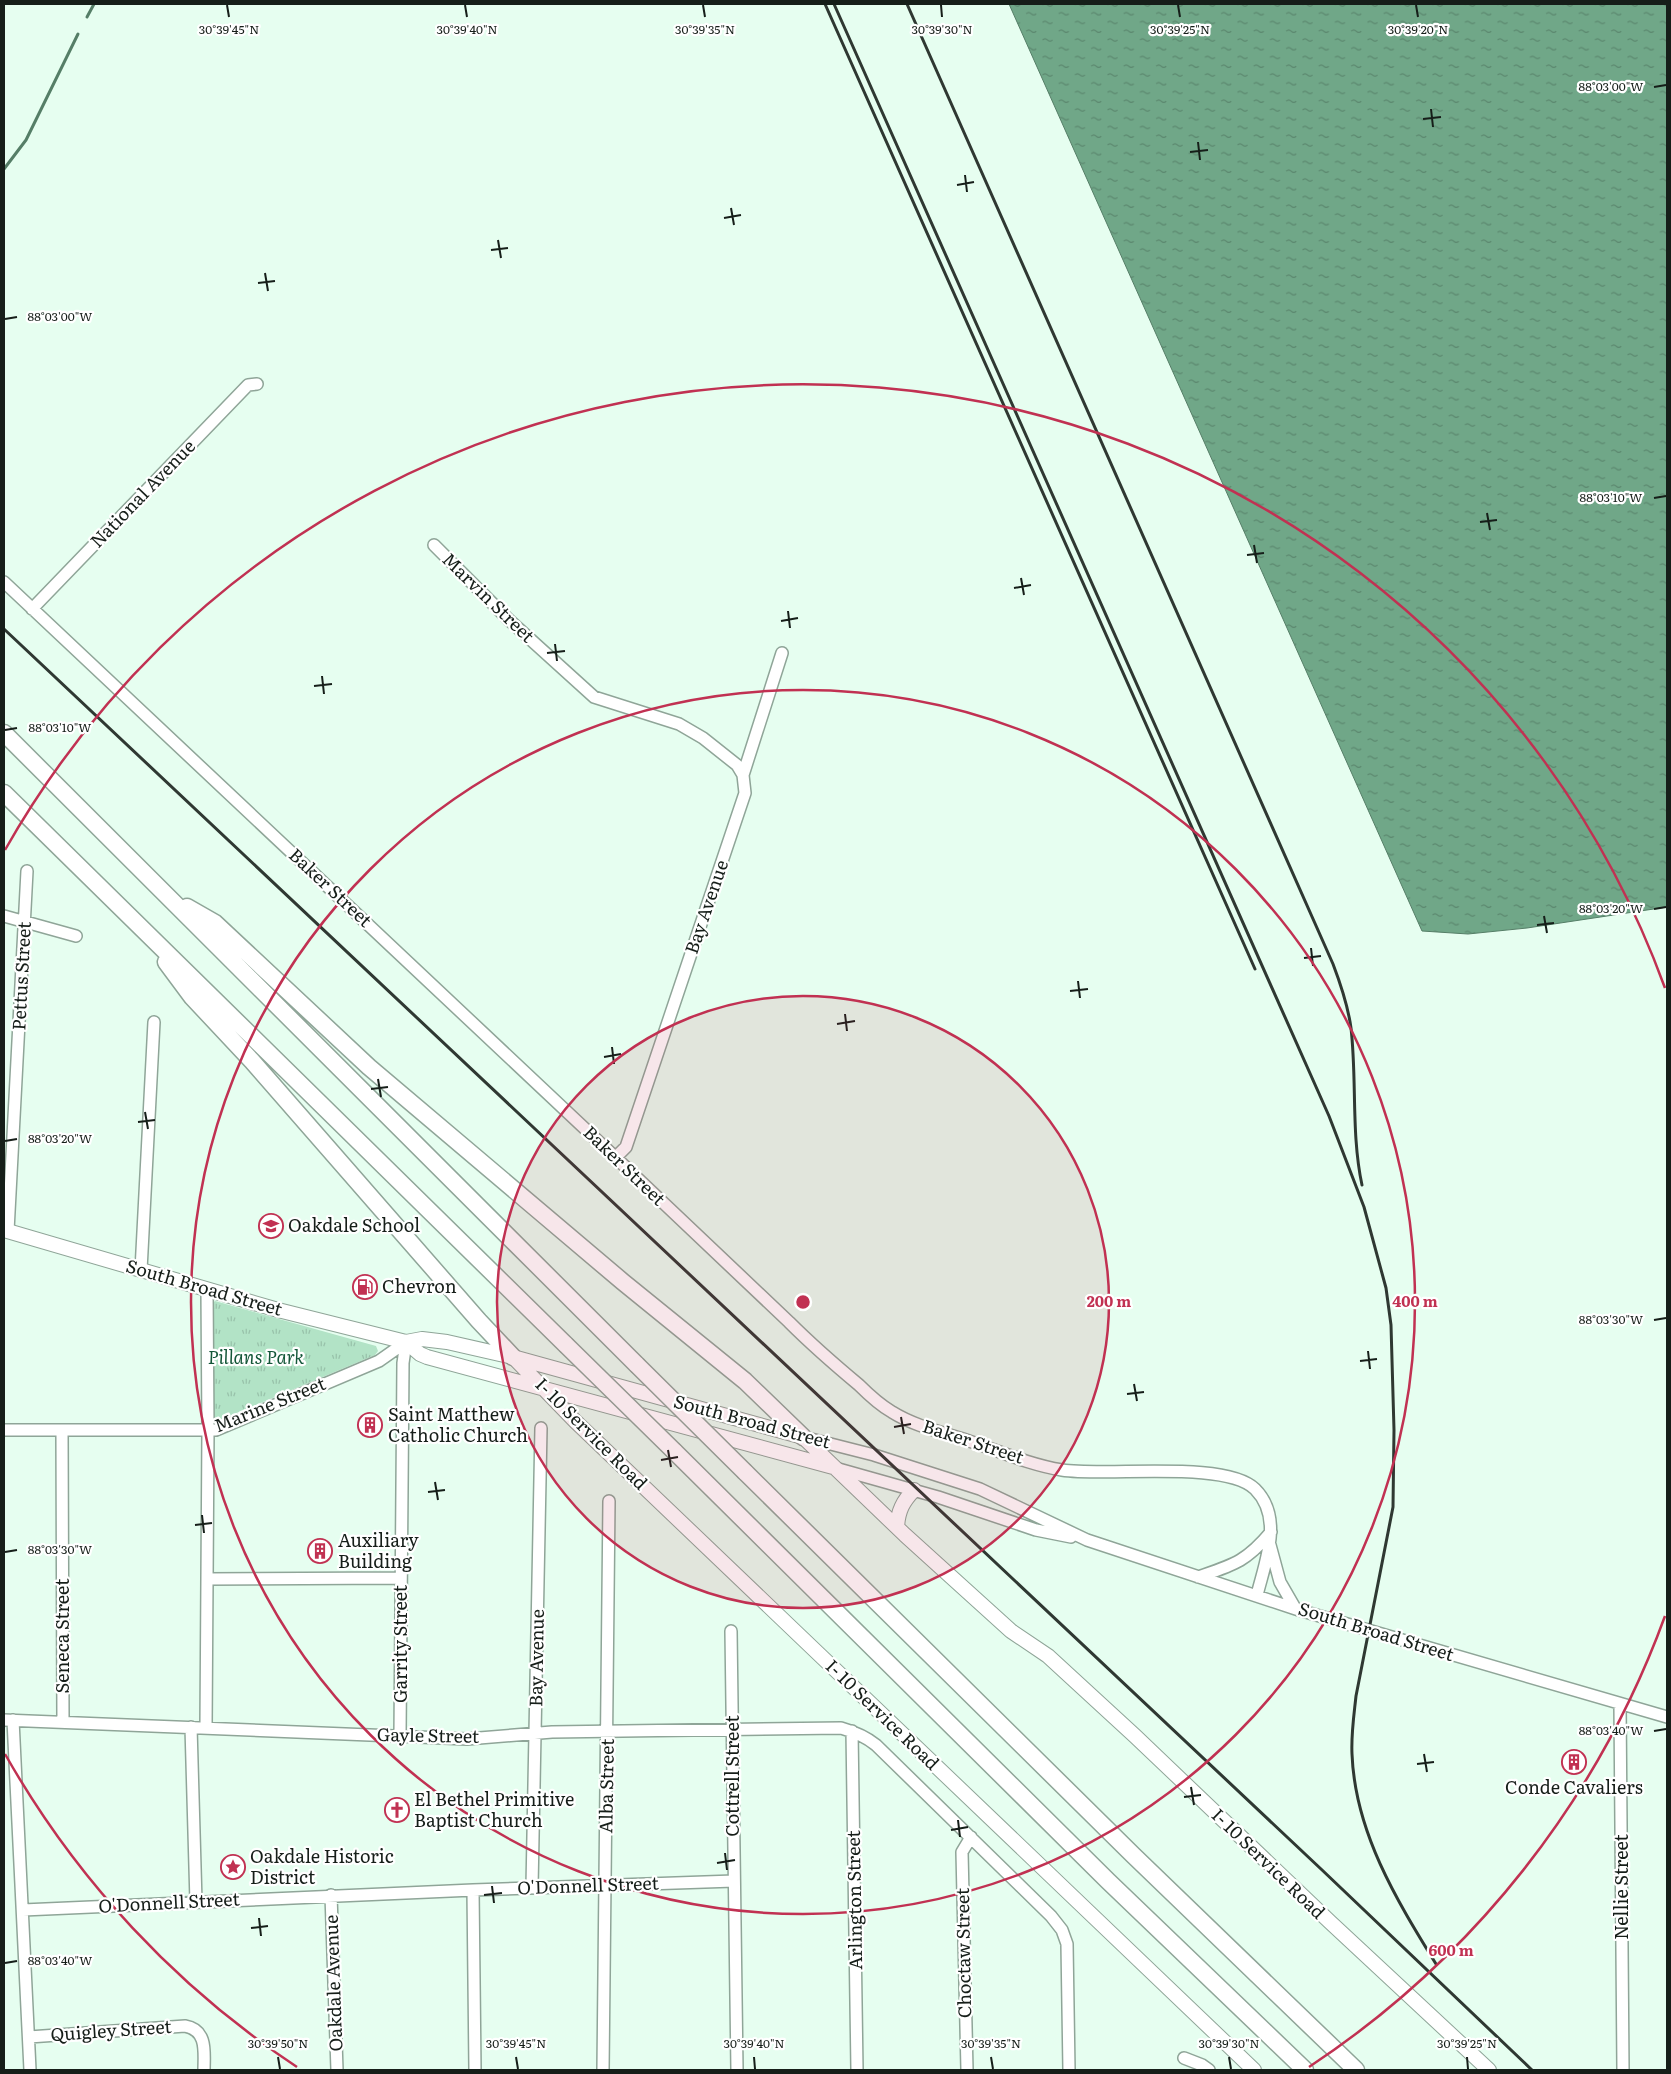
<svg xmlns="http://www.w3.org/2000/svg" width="1671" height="2074" viewBox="0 0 1671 2074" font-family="Literata,serif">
  <defs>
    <pattern id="park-tufts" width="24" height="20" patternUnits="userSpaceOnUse" patternTransform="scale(1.25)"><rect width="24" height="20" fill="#b2e3c6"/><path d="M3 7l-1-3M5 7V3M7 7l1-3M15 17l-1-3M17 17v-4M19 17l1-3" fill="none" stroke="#98c2aa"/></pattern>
    <pattern id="water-ripples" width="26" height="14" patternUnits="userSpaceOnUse" patternTransform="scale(1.25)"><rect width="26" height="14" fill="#70a788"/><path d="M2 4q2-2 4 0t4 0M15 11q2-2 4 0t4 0" fill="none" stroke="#5b876e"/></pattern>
  </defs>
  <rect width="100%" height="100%" fill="#e6fef0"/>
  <path fill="url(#park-tufts)" d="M215,1301L376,1346L378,1351L375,1355L215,1422L213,1420V1303Z"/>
  <path fill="url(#water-ripples)" stroke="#557e67" d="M1009,4H1667V907L1527,928L1468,934L1422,931Z"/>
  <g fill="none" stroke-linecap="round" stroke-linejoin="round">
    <path stroke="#557e67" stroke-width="3" d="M87,17L94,4
      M4,169L26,140L78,34"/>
    <defs>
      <path id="minor" d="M434,545L509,620L594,697L679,724L703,738L737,765L743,775
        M4,582C207,774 412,964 615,1157C673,1212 731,1267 789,1322C811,1344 835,1365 859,1385C869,1395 880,1405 892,1412C916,1427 946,1433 972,1442C1001,1452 1031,1465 1062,1470C1107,1477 1225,1460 1255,1489C1284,1518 1265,1562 1257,1595
        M32,609L248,385L257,384
        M4,916L76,936
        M616,1157L626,1147L745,793L743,775L782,653
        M8,1231L27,871
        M141,1270L154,1022
        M4,1430H216L379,1361L406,1342
        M62,1430L63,1721
        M803,1437L874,1455L980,1489L1087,1540L1299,1610L1667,1717
        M835,1468L938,1497L1036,1530L1071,1537
        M1270,1545L1280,1582L1295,1608
        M1198,1577C1233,1565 1246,1562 1271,1532
        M207,1579L401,1578
        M731,1631L737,2070
        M1620,1704L1623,2070
        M4,1720L467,1739L552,1732L841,1728C855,1732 865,1736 876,1745L1051,1916L1062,1930L1067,1944L1069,2070
        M13,1720L30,2070
        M191,1727L196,1902
        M206,1728L208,1430L207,1290
        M852,1731L857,2070
        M400,1736L403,1363L406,1342
        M532,1887L541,1428
        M473,1890L475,2070
        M331,1895L337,2070
        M23,1910L473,1890L734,1881
        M29,2037L185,2026C208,2030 204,2053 204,2070
        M1184,2058L1202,2065L1209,2070
        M603,2070L609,1501
        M967,2070L962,1852L971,1837"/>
      <path id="major" d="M4,1230L278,1310L406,1342L422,1339L447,1342L513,1357L803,1437L905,1535L1011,1631L1048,1656L1135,1736L1330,1922L1489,2070
        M406,1342L420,1354L427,1357L833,1467
        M514,1358L575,1421L1254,2070
        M897,1527C898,1511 903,1501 914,1490"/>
      <path id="highway" d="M4,733L637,1365
        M4,793L566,1345
        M187,907L215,923L369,1067L623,1282L745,1381L803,1437
        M166,962L192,997L252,1061L479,1321L513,1357
        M674,1451L1108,1881L1305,2070
        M745,1472L1133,1855L1356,2070"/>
    </defs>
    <use href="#minor" stroke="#8fa598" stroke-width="14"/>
    <use href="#major" stroke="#8fa598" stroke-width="16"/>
    <use href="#highway" stroke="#8fa598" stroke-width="19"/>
    <use href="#minor" stroke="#fff" stroke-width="11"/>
    <use href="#major" stroke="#fff" stroke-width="14"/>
    <use href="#highway" stroke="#fff" stroke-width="16"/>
    <path stroke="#2f3832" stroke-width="3" d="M825,4L1255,969
      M834,4L1329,1116L1364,1207L1386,1288L1391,1325L1394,1430L1393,1507L1356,1696C1354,1715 1351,1734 1352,1754C1355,1832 1396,1899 1436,1964
      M907,4L1333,964C1341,985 1348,1006 1351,1028C1357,1080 1351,1134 1362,1185
      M4,629L1321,1869L1532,2070"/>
    <defs>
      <path id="highway-bridge" d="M566,1345L674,1451
        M637,1365L745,1472"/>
    </defs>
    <use href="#highway-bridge" stroke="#8fa598" stroke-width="19" stroke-linecap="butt"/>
    <use href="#highway-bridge" stroke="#fff" stroke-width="16"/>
  </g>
  <path fill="none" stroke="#161e19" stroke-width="2" d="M227,5L229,17M465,5L467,17M703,5L705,17M941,5L942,17M1178,5L1180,17M1416,5L1418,17M1654,87L1666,85M1431,109L1433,127M1423,119L1441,117M1198,142L1200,160M1190,152L1208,150M965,175L967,192M957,185L974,182M731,208L734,225M724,218L741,215M498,240L501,258M491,250L508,248M265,273L268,291M258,283L275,281M5,319L17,317M1654,498L1666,496M1487,513L1490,530M1480,522L1497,520M1254,545L1257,563M1247,555L1264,553M1021,578L1024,595M1014,588L1031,585M788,611L790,628M781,621L798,618M555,644L557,661M547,653L565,651M322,676L324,694M314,686L332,684M5,730L17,728M1654,909L1666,907M1544,916L1547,933M1537,925L1554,923M1311,948L1313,966M1304,958L1321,956M1078,981L1080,998M1070,991L1088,989M845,1014L847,1031M837,1024L855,1021M612,1047L614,1064M604,1057L621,1054M378,1079L381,1097M371,1089L388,1087M145,1112L148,1129M138,1122L155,1120M5,1141L17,1139M1654,1320L1666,1318M1368,1351L1370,1369M1360,1361L1377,1359M1134,1384L1137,1401M1127,1394L1144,1392M901,1417L904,1434M894,1427L911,1424M668,1450L671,1467M661,1460L678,1457M435,1482L438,1500M428,1492L445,1490M202,1515L204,1533M195,1525L212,1523M5,1552L17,1550M1654,1731L1666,1729M1424,1754L1427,1772M1417,1764L1434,1762M1191,1787L1194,1805M1184,1797L1201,1795M958,1820L960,1837M951,1830L968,1827M725,1853L727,1870M717,1863L735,1860M492,1886L494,1903M484,1895L502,1893M259,1918L261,1936M251,1928L268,1926M5,1963L17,1961M278,2057L280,2069M516,2057L518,2069M754,2057L755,2069M991,2057L993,2069M1229,2057L1231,2069M1467,2057L1468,2069"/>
  <circle cx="803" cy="1302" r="306" fill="#c13152" fill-opacity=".12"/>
  <g fill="none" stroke="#c13152" stroke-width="2.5">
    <circle cx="803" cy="1302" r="306"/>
    <circle cx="803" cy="1302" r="612"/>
    <path d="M1665 1616A917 917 0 0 1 1309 2067M297 2067A917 917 0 0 1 5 1754M5 850A917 917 0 0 1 1665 988"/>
  </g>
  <defs>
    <symbol id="school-ring" viewBox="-11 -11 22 22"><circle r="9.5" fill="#fff" stroke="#c13152" stroke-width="1.5"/><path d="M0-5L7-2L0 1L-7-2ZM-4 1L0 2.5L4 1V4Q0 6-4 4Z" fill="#c13152"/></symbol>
    <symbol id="fuel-ring" viewBox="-11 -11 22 22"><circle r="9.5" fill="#fff" stroke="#c13152" stroke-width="1.5"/><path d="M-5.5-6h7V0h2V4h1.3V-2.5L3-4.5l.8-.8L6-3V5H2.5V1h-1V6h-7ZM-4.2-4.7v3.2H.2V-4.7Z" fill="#c13152"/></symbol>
    <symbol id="building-ring" viewBox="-11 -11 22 22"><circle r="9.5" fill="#fff" stroke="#c13152" stroke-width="1.5"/><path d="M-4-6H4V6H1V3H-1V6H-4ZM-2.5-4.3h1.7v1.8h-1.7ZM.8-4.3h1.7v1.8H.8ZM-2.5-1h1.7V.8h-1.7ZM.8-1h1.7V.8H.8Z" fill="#c13152"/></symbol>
    <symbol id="church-ring" viewBox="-11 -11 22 22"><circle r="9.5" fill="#fff" stroke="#c13152" stroke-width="1.5"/><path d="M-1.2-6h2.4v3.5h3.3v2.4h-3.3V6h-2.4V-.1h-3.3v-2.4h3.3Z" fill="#c13152"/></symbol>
    <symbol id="sight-ring" viewBox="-11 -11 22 22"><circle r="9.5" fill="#fff" stroke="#c13152" stroke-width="1.5"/><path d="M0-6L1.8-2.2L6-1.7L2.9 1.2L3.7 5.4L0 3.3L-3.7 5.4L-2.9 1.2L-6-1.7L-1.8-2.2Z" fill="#c13152"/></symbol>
  </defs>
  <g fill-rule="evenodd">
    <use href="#school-ring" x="257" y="1212" width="28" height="28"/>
    <use href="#fuel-ring" x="351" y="1273" width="28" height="28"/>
    <use href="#building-ring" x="356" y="1411" width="28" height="28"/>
    <use href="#building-ring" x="306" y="1537" width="28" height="28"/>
    <use href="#building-ring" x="1560" y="1748" width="28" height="28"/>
    <use href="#church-ring" x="383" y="1796" width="28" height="28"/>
    <use href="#sight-ring" x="219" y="1853" width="28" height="28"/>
  </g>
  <g text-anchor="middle" stroke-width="4.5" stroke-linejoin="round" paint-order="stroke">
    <g font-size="18" fill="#161e19" stroke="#fff">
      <text transform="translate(143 494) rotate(-46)" y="6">National Avenue</text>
      <text transform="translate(488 598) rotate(44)" y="6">Marvin Street</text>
      <text transform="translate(330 888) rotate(43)" y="6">Baker Street</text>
      <text transform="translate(707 907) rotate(-71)" y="6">Bay Avenue</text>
      <text transform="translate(22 976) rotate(-87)" y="6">Pettus Street</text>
      <text transform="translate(624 1166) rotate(44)" y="6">Baker Street</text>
      <text transform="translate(204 1288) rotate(16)" y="6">South Broad Street</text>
      <text transform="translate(270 1405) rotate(-22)" y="6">Marine Street</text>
      <text transform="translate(752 1422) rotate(15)" y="6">South Broad Street</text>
      <text transform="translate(591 1434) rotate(45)" y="6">I- 10 Service Road</text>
      <text transform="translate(973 1442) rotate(18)" y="6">Baker Street</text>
      <text transform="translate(1376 1632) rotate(17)" y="6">South Broad Street</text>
      <text transform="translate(63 1636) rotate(-90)" y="6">Seneca Street</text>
      <text transform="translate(401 1644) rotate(-90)" y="6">Garrity Street</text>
      <text transform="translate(537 1658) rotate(-89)" y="6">Bay Avenue</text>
      <text transform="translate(882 1715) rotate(44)" y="6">I- 10 Service Road</text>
      <text transform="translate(428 1736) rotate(1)" y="6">Gayle Street</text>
      <text transform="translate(733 1776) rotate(-90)" y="6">Cottrell Street</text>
      <text transform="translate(607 1786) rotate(-89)" y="6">Alba Street</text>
      <text transform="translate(1268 1864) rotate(44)" y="6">I- 10 Service Road</text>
      <text transform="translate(588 1886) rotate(-2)" y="6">O'Donnell Street</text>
      <text transform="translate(1622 1887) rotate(-90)" y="6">Nellie Street</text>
      <text transform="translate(855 1900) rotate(-91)" y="6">Arlington Street</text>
      <text transform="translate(169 1903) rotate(-3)" y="6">O'Donnell Street</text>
      <text transform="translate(964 1953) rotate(-91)" y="6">Choctaw Street</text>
      <text transform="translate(334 1983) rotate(-92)" y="6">Oakdale Avenue</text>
      <text transform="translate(111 2031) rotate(-4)" y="6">Quigley Street</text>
    </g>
    <g font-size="18" fill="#161e19" stroke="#fff" text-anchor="start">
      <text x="288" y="1232">Oakdale School</text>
      <text x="382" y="1293">Chevron</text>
      <text x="388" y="1421">Saint Matthew<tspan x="388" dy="21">Catholic Church</tspan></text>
      <text x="338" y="1547">Auxiliary<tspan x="338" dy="21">Building</tspan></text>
      <text x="1574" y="1794" text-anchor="middle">Conde Cavaliers</text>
      <text x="414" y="1806">El Bethel Primitive<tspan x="414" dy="21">Baptist Church</tspan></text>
      <text x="250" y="1863">Oakdale Historic<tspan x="250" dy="21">District</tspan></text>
    </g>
    <g font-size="18" font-style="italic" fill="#145739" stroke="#fff">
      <text x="256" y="1364">Pillans Park</text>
    </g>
  </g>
  <g font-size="12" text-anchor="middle" fill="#161e19" stroke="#fff" stroke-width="4.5" stroke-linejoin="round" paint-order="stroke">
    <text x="229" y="34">30°39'45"N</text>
    <text x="467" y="34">30°39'40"N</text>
    <text x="705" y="34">30°39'35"N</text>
    <text x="942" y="34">30°39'30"N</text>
    <text x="1180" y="34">30°39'25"N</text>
    <text x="1418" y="34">30°39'20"N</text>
    <text x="1611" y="91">88°03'00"W</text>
    <text x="60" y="321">88°03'00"W</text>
    <text x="1611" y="502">88°03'10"W</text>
    <text x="60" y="732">88°03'10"W</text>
    <text x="1611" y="913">88°03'20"W</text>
    <text x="60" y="1143">88°03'20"W</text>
    <text x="1611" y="1324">88°03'30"W</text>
    <text x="60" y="1554">88°03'30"W</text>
    <text x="1611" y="1735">88°03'40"W</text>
    <text x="60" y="1965">88°03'40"W</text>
    <text x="278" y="2048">30°39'50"N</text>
    <text x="516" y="2048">30°39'45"N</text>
    <text x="754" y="2048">30°39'40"N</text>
    <text x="991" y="2048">30°39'35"N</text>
    <text x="1229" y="2048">30°39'30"N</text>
    <text x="1467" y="2048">30°39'25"N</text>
  </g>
  <circle cx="803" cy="1302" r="8" fill="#c13152" stroke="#fff" stroke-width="2.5"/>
  <g font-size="15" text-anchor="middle" font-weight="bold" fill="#c13152" stroke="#fff" stroke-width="4.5" stroke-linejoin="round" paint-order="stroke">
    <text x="1109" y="1307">200 m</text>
    <text x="1415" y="1307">400 m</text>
    <text x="1451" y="1956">600 m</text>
  </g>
  <rect width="1671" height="2074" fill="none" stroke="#161e19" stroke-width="10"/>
</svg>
